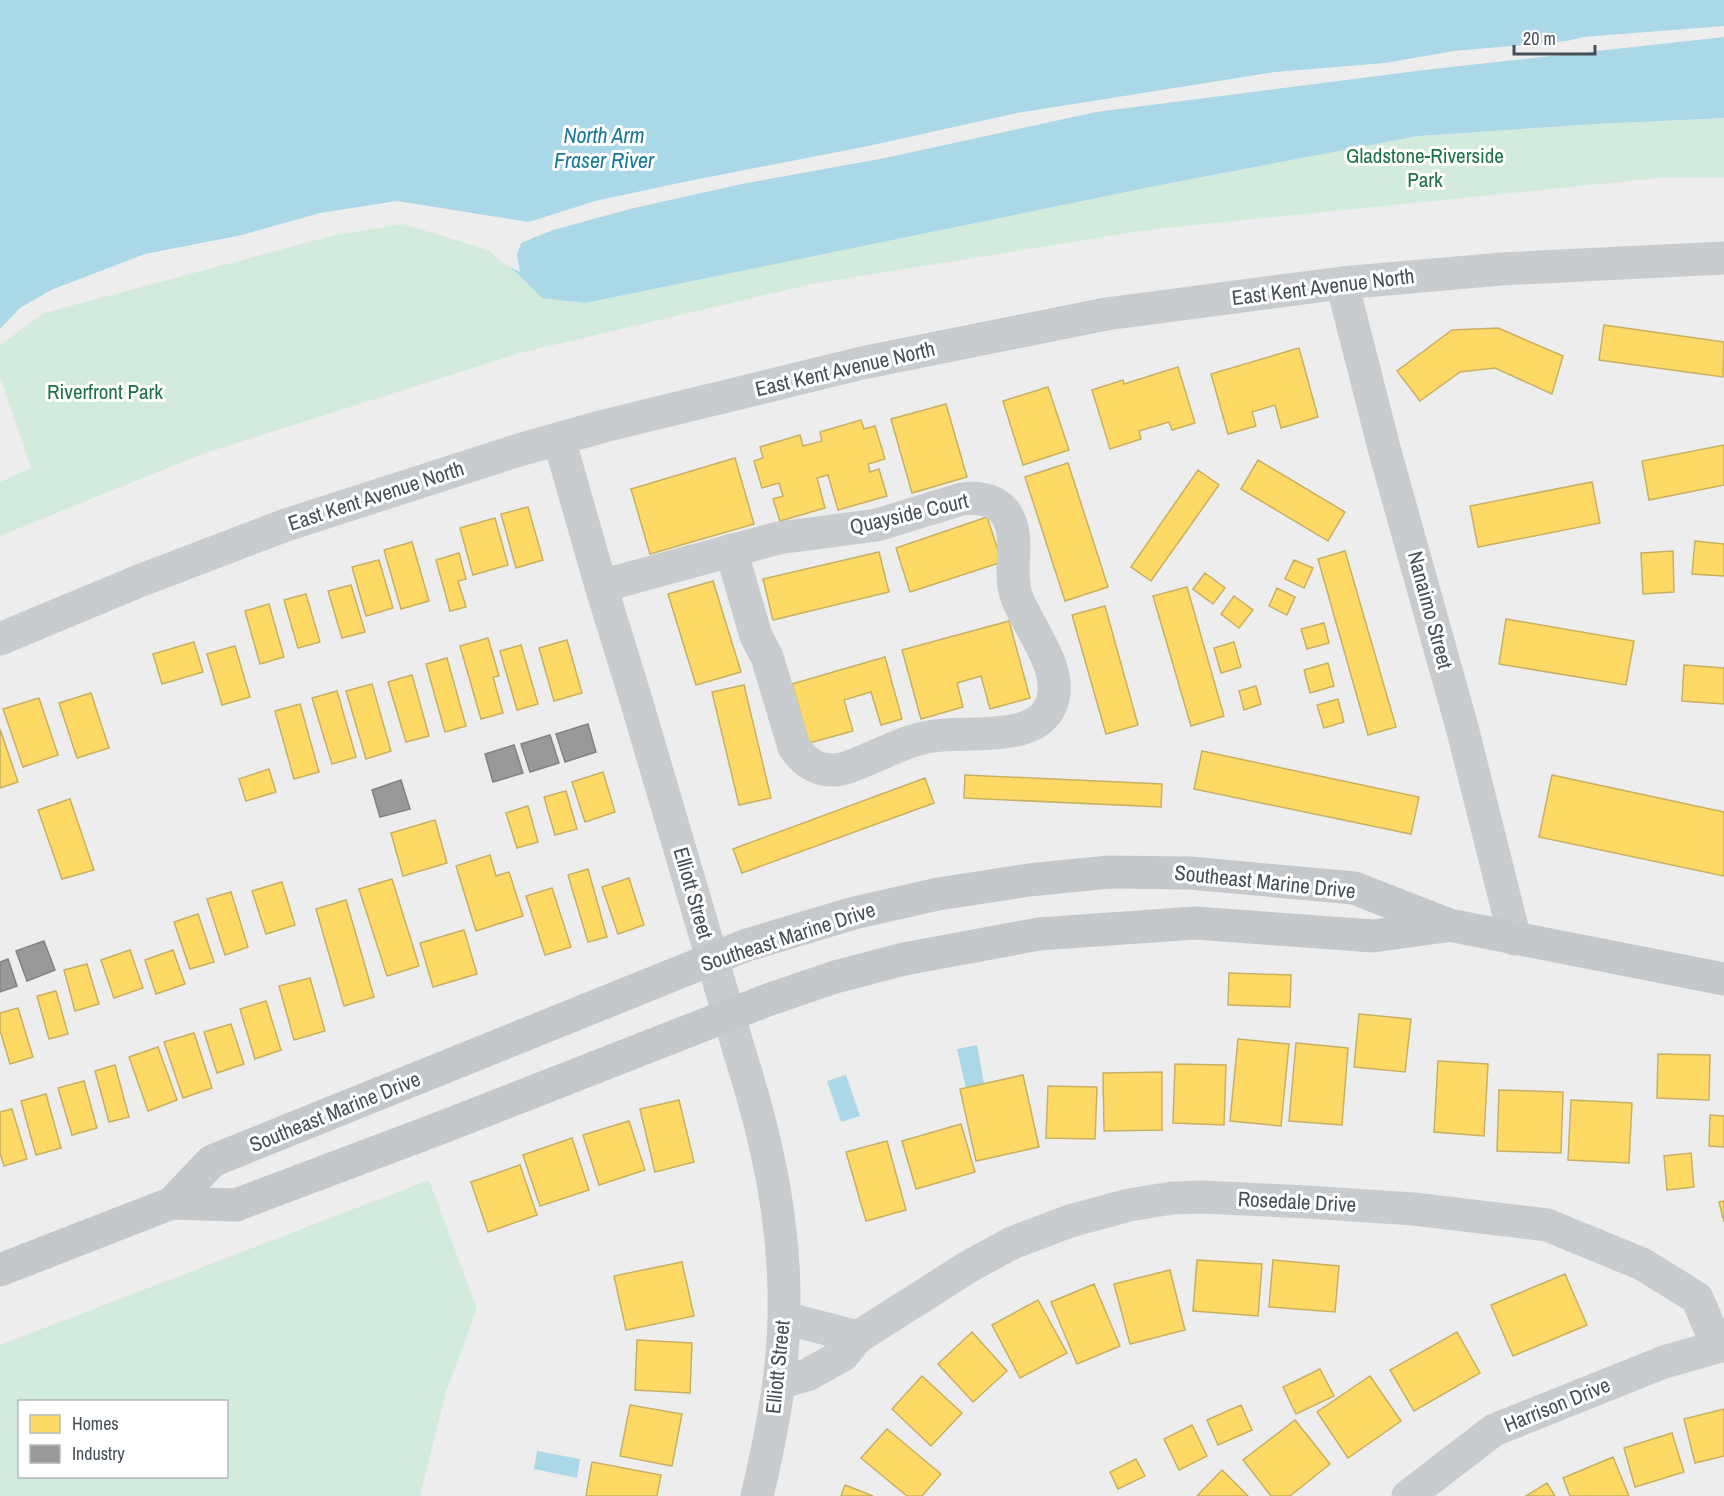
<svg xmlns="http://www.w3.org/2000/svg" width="1724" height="1496" viewBox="0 0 1724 1496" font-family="'Archivo Narrow',sans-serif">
  <rect width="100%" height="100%" fill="#eeeded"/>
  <path fill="#d3ebdd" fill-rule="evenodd" d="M1724,118V178H1659L1147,230L812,284L520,353L202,454L0,536V482L31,468L0,377V342L43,310L334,233L403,221L1450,124L1160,185L1418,136L1596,124Z
    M429,1180L477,1309L446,1392L420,1496H0V1345ZM20,1402H226V1476H20Z"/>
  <path fill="#abd8e6" d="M0,0H1724V118L1596,124L1418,136L1160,185L585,303L542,298L490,247L403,221L334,233L43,310L0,342Z
    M977,1045L984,1084L966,1088L957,1049Z
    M846,1075L860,1116L841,1122L827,1081Z
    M537,1451L580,1459L577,1478L534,1469Z"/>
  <path fill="#eeeded" d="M1724,26V37L1424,70L1096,112L885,158L742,184L634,208L553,230L521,243L517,255L520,272L501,262L489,250L403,224L335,235L44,313L0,345V329L20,308L51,290L145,254L242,235L320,213L397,201L529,222L595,201L679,183L868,146L1017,113L1275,72L1385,63L1454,51L1567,41L1583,37Z"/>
  <path fill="#ffd966" stroke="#c8b062" stroke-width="1.5" d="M1604,325L1724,342L1723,377L1599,360Z
    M1498,328L1563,356L1552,394L1495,368L1460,372L1420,401L1397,371L1452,330Z
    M1299,348L1318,417L1281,428L1275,405L1252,412L1256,426L1228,434L1211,374Z
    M1178,367L1195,423L1172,430L1169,422L1139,431L1141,439L1110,449L1092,390L1123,380L1124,384Z
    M1048,387L1069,450L1023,465L1003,401Z
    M946,404L967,477L912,493L891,419Z
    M861,420L864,429L875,426L885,459L868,464L870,472L879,469L887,496L838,510L828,475L817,478L825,508L780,521L773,499L783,496L779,483L762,488L754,461L763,458L760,447L800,435L803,446L822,441L820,432Z
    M1724,445V485L1649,500L1642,461Z
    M735,458L754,524L650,554L631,489Z
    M1258,460L1345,512L1328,541L1241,489Z
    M1068,463L1108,587L1065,601L1025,477Z
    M1198,470L1219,485L1151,581L1131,567Z
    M1592,482L1600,523L1478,547L1470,506Z
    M528,507L543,560L516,568L501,514Z
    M987,517L1002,562L910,592L896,548Z
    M495,518L508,565L473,575L460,528Z
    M1695,541L1724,544V576L1692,574Z
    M412,542L429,601L401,609L384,550Z
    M1345,551L1396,727L1368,735L1318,559Z
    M1673,551L1674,592L1643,594L1641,553Z
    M879,552L889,592L773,620L763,579Z
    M459,553L466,579L458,581L466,607L450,611L436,560Z
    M379,560L393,608L366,616L352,567Z
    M1294,560L1313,568L1304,588L1285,579Z
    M1205,573L1225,588L1213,604L1193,589Z
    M713,581L741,672L696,685L668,594Z
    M351,585L365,632L342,638L328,591Z
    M1187,587L1224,716L1191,726L1153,596Z
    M1277,588L1295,597L1287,615L1269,606Z
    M306,594L320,642L298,648L284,600Z
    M1234,596L1253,610L1239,628L1221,614Z
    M269,604L284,657L260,664L245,611Z
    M1105,606L1138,725L1106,734L1072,615Z
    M1506,619L1634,641L1626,685L1499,664Z
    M1009,621L1030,698L990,709L981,676L957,683L963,707L921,719L902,650Z
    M1324,623L1329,643L1307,649L1301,629Z
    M488,638L499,676L493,677L503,713L481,719L460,646Z
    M567,640L582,693L554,701L539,648Z
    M194,642L203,672L162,684L153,654Z
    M1234,642L1241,667L1221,673L1214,648Z
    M521,645L538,704L517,710L500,651Z
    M235,646L250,697L222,705L207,654Z
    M885,657L902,719L881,725L871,692L844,700L853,731L809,743L792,684Z
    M447,658L466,726L445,732L426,664Z
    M1328,663L1334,686L1310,693L1304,670Z
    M1684,665L1724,668V704L1682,701Z
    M412,675L429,736L406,742L388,682Z
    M372,684L391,751L366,759L346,691Z
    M744,685L771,798L739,805L712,692Z
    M1256,686L1261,704L1244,710L1239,691Z
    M337,691L356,757L332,764L312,698Z
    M91,693L109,748L77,758L59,703Z
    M39,698L58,755L23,767L3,709Z
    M1338,699L1344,722L1324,728L1317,705Z
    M300,704L319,772L294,779L275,711Z
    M0,729L18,782L0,788Z
    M1202,751L1419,797L1411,834L1194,789Z
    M269,769L276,792L246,801L239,779Z
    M603,772L615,812L585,822L572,782Z
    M965,775L1162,784L1161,807L964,798Z
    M1552,775L1724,812V876L1539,837Z
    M925,778L934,803L742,873L733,849Z
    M566,791L577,829L555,835L544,797Z
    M70,799L94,870L62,879L38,810Z
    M528,806L538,842L517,848L506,813Z
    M435,820L447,863L403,876L391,833Z
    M490,855L496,876L509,872L523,916L476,931L456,866Z
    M588,869L607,937L588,942L568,875Z
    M629,878L644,925L618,934L602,887Z
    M392,879L419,966L387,976L359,889Z
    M282,882L295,925L266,934L252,891Z
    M552,888L571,947L545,955L526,896Z
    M231,892L248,947L225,955L207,899Z
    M346,900L374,997L344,1006L316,909Z
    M198,914L214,962L190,969L174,922Z
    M464,930L477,974L433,987L420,943Z
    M130,950L143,988L114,998L101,960Z
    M173,950L185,984L156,994L145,960Z
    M87,964L99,1004L75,1011L64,970Z
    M1229,973L1291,975L1290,1007L1228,1005Z
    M310,978L325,1031L294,1040L279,986Z
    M56,991L68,1034L49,1039L37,996Z
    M266,1001L281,1050L255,1059L240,1009Z
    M18,1008L33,1057L10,1064L0,1030V1013Z
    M1359,1014L1411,1019L1405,1072L1354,1067Z
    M231,1024L244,1064L217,1073L204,1032Z
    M194,1033L212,1088L183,1098L164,1042Z
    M1238,1039L1289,1044L1281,1126L1230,1121Z
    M1296,1043L1348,1048L1342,1125L1289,1121Z
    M158,1047L177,1100L148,1111L129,1057Z
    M1658,1054L1710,1055L1709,1100L1657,1098Z
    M1438,1061L1488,1064L1484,1136L1434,1132Z
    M1175,1064L1226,1065L1224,1125L1173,1123Z
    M115,1065L129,1117L109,1122L95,1071Z
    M1162,1072V1130L1104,1131L1103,1073Z
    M1023,1075L1039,1147L976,1161L960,1089Z
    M84,1081L97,1128L72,1135L58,1088Z
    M1048,1086L1097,1087L1095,1139L1046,1138Z
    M1499,1090L1563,1092L1561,1153L1497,1151Z
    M46,1094L61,1148L36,1155L21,1101Z
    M679,1100L694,1162L655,1172L640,1109Z
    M1571,1100L1632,1103L1629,1163L1568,1160Z
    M12,1109L27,1159L4,1166L0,1153V1112Z
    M1710,1115L1724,1116V1147L1709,1146Z
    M629,1121L645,1170L599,1185L583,1135Z
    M961,1124L975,1172L916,1189L902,1141Z
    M572,1138L589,1190L540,1206L523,1155Z
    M887,1141L906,1210L866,1221L846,1152Z
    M1691,1153L1694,1187L1667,1190L1664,1156Z
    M520,1165L537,1215L488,1232L471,1182Z
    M1724,1201V1222L1719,1202Z
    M1197,1260L1262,1264L1258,1316L1193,1311Z
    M1273,1260L1339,1266L1335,1312L1269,1307Z
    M682,1262L694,1316L626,1330L614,1276Z
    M1170,1270L1185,1330L1130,1344L1114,1284Z
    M1565,1274L1587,1325L1513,1356L1491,1305Z
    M1094,1284L1120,1346L1077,1364L1051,1302Z
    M1038,1300L1067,1353L1020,1378L992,1325Z
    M972,1332L1007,1371L973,1402L938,1364Z
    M1457,1332L1480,1373L1414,1411L1390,1370Z
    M637,1340L692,1343L690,1393L635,1390Z
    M1320,1369L1334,1396L1296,1414L1283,1387Z
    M922,1376L962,1413L931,1446L892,1409Z
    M1370,1376L1401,1421L1348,1458L1317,1412Z
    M630,1405L682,1414L672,1466L620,1456Z
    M1241,1405L1252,1430L1218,1445L1207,1420Z
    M1724,1409V1456L1695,1463L1684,1419Z
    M1295,1420L1330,1464L1290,1496H1271L1243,1460Z
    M1192,1425L1207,1456L1179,1470L1164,1439Z
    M887,1429L941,1474L922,1496H907L861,1458Z
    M1672,1433L1684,1472L1635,1487L1624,1448Z
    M1613,1457L1629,1496H1570L1563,1478Z
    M1136,1459L1145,1476L1118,1489L1110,1472Z
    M592,1462L661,1475L657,1496H586Z
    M1222,1470L1248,1496H1197Z
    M1547,1483L1555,1496H1526Z
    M845,1485L873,1496H841Z"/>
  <path fill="#999" stroke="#808386" stroke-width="1.5" d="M588,724L596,752L565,762L556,734Z
    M550,735L559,763L530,772L521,744Z
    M514,745L523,773L493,782L485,754Z
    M401,780L410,809L380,817L372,790Z
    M44,941L55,970L27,981L16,951Z
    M8,959L17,986L0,992V962Z"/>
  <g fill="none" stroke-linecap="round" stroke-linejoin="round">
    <path stroke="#c9ccce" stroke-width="33" d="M1342,283L1384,448L1463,731L1515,939
      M559,439L601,586L636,700L741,1057C768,1142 786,1226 784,1316C783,1376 771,1437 757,1496
      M601,586L778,538L877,525L962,499C978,497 993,499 1004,511C1023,536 1007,568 1016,595C1027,628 1069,673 1049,709C1031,742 966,731 934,736C910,739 888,751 866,760C856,764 846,769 836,770C817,771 804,762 794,747L767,657L756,636L731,550
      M0,639L139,581L286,525L519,450L604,426L862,363L1106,314L1342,283L1501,269L1724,258
      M784,1318L858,1337
      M779,1383L807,1375L843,1355L858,1337L968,1267L1012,1243L1070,1221L1129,1205L1172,1198L1202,1197L1307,1202L1414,1209L1547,1225L1642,1264L1697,1298L1718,1347
      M1408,1496L1494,1430L1664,1362L1724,1345"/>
    <path stroke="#c5c8cb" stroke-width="33" d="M172,1203L212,1161L747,945L854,913L938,894L1029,880L1109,872L1190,873L1354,888L1449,925L1724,979
      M0,1270L172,1203L236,1205L435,1130L765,1001L835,977L904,959L1039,934L1195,923L1373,936L1446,926"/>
  </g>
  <g text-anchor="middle" stroke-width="6" stroke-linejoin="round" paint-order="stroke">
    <g font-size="21" fill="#1e724a" stroke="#fff">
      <text x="1425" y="163">Gladstone-Riverside<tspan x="1425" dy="24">Park</tspan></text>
      <text x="105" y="399">Riverfront Park</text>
    </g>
    <g font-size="21" fill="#464f58" stroke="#fff">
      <text transform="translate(1323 287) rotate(-7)" y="7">East Kent Avenue North</text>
      <text transform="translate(845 369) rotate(-13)" y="7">East Kent Avenue North</text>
      <text transform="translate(376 496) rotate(-18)" y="7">East Kent Avenue North</text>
      <text transform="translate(909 514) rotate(-13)" y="7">Quayside Court</text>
      <text transform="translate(1430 610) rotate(75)" y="7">Nanaimo Street</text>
      <text transform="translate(1265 882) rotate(6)" y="7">Southeast Marine Drive</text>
      <text transform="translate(693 893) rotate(74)" y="7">Elliott Street</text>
      <text transform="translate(788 937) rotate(-18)" y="7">Southeast Marine Drive</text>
      <text transform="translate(335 1112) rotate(-22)" y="7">Southeast Marine Drive</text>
      <text transform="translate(1297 1202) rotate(3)" y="7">Rosedale Drive</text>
      <text transform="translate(778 1367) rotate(-84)" y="7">Elliott Street</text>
      <text transform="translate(1557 1405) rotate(-22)" y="7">Harrison Drive</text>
    </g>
    <g font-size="22" font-style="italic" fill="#187a99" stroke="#fff">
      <text x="604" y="143">North Arm<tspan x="604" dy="25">Fraser River</tspan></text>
    </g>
  </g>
  <rect x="18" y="1400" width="210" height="78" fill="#ffffff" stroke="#b5b9bc" stroke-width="1.5"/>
  <rect x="30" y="1415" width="30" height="18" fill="#ffd966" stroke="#b5b9bc" stroke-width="1.5"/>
  <text x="72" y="1430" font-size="18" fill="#464f58">Homes</text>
  <rect x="30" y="1445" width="30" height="18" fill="#999999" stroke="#b5b9bc" stroke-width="1.5"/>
  <text x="72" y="1460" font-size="18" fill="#464f58">Industry</text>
  <path d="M1514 45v9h81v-9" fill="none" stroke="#464f58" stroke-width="3"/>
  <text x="1523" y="45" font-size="18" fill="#464f58" stroke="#ffffff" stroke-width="4.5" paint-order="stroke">20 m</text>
</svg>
